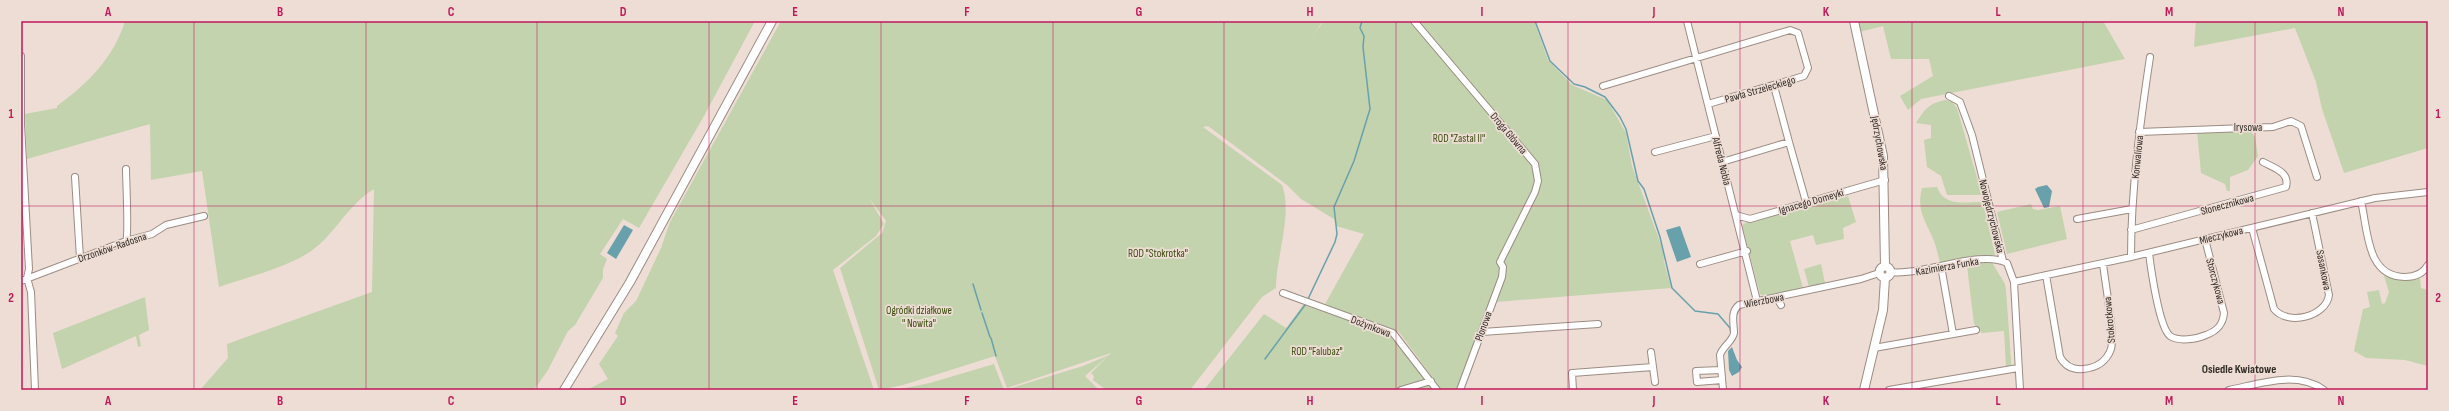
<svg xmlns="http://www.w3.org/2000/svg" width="2449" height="411" viewBox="0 0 2449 411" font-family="'Sofia Sans Condensed',sans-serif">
  <rect width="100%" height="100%" fill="#eeddd4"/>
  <path fill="#c2d3ae" d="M125,21H755L704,116L639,228L623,219L600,254L607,259L603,269V278L575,325L568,331L548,370L534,390H200L228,358L227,344L372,292L374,189C347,205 333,238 308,253C285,268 245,278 219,287L202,171L151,180L150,124L27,159L25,114L57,108V106C87,84 114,58 125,21Z
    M781,21H1323L1312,36L1324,21H1534L1548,60L1572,85L1607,100L1626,133L1632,166L1663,250L1664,262L1671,288L1495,302L1481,327L1458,390H1442L1399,332L1324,306L1364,234L1336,226L1334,219L1301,199L1287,185L1208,126L1203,127L1282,185C1293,213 1276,257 1276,288L1262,297L1190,390H1106L1093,380L1094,376L1091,373L1111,353L1007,388L995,356L903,385L879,390L840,268L882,233L886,221L869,198L884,224L876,236L833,270L874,390H587L608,379L599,364L618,336L615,333L624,313L636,301L661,248L670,222Z
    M1859,21H2103L2125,59L1921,99L1908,110L1900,96L1933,76L1929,59H1891L1883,26L1859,32Z
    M2196,21H2428V148L2344,173L2322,109L2316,82L2295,28L2194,47Z
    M1946,100L1952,102L1957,108L1982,195H1947L1941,176L1927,167L1924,140L1931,138V125L1916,123C1925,109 1929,103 1946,100Z
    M2249,129L2255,137L2258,156L2248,170L2230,177V191H2227L2225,184L2201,173L2197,131Z
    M1937,187C1944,207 1965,202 1983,202L1995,255L1941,265C1938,257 1937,249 1934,241C1926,221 1916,211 1922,188Z
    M1848,196L1856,222L1843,228L1844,239L1816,245L1813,235L1790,241L1803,288L1764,296L1760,294L1742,225L1749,221L1802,209Z
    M2031,204L2033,209L2038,210L2060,206L2067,239L2007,254L1997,212Z
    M1991,261L2005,284L2006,290L2011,360V365L2006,367L2004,331L1982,333L1974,324L1967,266Z
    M1821,264L1825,283L1809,287L1804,269Z
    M2384,276L2400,279L2420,278L2421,288L2428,290V366L2405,360L2366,358L2354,351L2363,309L2370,307L2367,292L2379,290L2382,304L2385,303L2389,292Z
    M145,297L149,330L139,335L141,346L138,347L136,336L62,369L53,333Z
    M1303,305L1382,331L1394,338L1433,390H1204L1264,314L1286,328Z
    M1109,355L1085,376L1099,390H1005L1083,366Z
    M994,364L1004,390H895L930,383Z"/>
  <path fill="#68a1ab" d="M2047,185L2052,191L2049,207L2044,208L2035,189L2038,187Z
    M624,225L633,230L616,259L607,253Z
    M1680,226L1691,257L1677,262L1666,230Z
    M1732,347L1737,360L1742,367L1739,372L1732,376L1729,370L1728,351Z"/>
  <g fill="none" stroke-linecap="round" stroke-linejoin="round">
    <path stroke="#68a1ab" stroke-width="1.5" d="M1535,21L1550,61L1574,84L1585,87L1605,97L1620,117L1626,129L1638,181L1644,189L1660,237L1672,288L1695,311L1718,314L1730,328L1731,334
      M973,284L981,310
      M1308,299L1335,242L1337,234L1334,207L1354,161L1370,109L1363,47L1364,36L1360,28L1362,21
      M982,313L990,337
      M991,338L996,356
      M1265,359L1305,305"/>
    <defs>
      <path id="minor" d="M1414,21L1535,164L1538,181L1535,192L1500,262L1503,267L1502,277L1460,390
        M1687,21L1757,301
        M21,56V125L29,269L27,278L31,292L35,390
        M1603,86L1790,30L1798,33L1808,68L1804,76L1708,104
        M1949,96L1960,102L1972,135L2003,261
        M2139,132L2273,127L2291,121L2301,126L2317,177
        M1789,142L1806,202
        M1655,152L1716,136
        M1722,162L1789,142L1774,86
        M75,177L80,258
        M2361,201C2368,230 2366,277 2405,277C2415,277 2423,274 2428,265
        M1736,215L1750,219L1885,180
        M2077,219L2132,209
        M2252,228L2274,309C2288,326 2326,317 2329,295L2312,213
        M2131,230L2286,187C2290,172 2274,168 2263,162
        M126,241C129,235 126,181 126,169
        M2149,253C2151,269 2159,327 2170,336C2179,342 2197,339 2206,335C2217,331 2223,325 2224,313L2205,239
        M2131,257C2131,190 2140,124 2150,57
        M1700,264L1747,251
        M1941,266L1953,334
        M1890,272C1924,276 1980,249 2007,263L2014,282L2020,390
        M2046,275L2060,357C2065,366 2072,370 2083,369C2095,368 2106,363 2111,349C2115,337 2105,281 2103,264
        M21,281L126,241L152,234L166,225L204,216
        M2014,282L2131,257L2375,198L2428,192
        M1283,293L1393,333L1437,390
        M1777,298L1781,305
        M1482,332L1598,324
        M1874,348L1976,330
        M1651,352L1655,382
        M1721,370L1696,371L1697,382L1722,380
        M1401,390L1431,381
        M1573,390L1572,373L1653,367
        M1723,390L1720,355C1722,347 1733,341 1734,333C1734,323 1730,312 1739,305L1861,279L1879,273
        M1889,390L2018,368
        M2229,390C2259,384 2296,370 2324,390"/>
      <path id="major" d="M1854,21L1883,156L1885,266
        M1879.5 272a5.5 5.5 0 1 1 11 0a5.5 5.5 0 1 1-11 0Z
        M564,390L630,282L772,21
        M1864,390L1883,310L1885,278"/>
    </defs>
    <use href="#minor" stroke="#9b8c84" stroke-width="8"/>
    <use href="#major" stroke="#9b8c84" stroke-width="10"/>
    <use href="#minor" stroke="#fff" stroke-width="6"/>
    <use href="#major" stroke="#fff" stroke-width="8"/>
  </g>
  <path fill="none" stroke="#c2185b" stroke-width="1" stroke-opacity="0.55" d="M194,21V390M366,21V390M537,21V390M709,21V390M881,21V390M1053,21V390M1224,21V390M1396,21V390M1568,21V390M1740,21V390M1912,21V390M2083,21V390M2255,21V390M21,206H2428"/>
  <g text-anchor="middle" stroke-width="3.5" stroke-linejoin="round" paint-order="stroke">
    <g font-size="11" fill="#312b27" stroke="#eeddd4">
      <text transform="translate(1760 89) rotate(-16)" y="4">Pawła Strzeleckiego</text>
      <text x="2248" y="131">Irysowa</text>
      <text transform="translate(1509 133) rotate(50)" y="4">Droga Główna</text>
      <text transform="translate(1880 143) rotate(80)" y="4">Jędrzychowska</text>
      <text transform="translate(2137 157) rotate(-84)" y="4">Konwaliowa</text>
      <text transform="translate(1722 161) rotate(76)" y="4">Alfreda Nobla</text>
      <text transform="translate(1811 201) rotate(-16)" y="4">Ignacego Domeyki</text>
      <text transform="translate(2227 204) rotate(-15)" y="4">Słonecznikowa</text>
      <text transform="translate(1992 216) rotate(76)" y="4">Nowojędrzychowska</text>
      <text transform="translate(2221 235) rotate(-14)" y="4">Mieczykowa</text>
      <text transform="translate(112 247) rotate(-19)" y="4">Drzonków-Radosna</text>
      <text transform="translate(1947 266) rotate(-10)" y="4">Kazimierza Funka</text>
      <text transform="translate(2324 270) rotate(79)" y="4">Sasankowa</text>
      <text transform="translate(2216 281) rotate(75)" y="4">Storczykowa</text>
      <text transform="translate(1764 300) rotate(-11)" y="4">Wierzbowa</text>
      <text transform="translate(2109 320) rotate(-95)" y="4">Stokrotkowa</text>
      <text transform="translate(1371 326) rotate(21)" y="4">Dożynkowa</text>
      <text transform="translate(1483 326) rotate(-70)" y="4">Plonowa</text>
    </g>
    <g font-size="11" fill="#364b0a" stroke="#eeddd4">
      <text x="1459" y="142">ROD "Zastal II"</text>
      <text x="1158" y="257">ROD "Stokrotka"</text>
      <text x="919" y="314">Ogródki działkowe<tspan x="919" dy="13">" Nowita"</tspan></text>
      <text x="1317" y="355">ROD "Falubaz"</text>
    </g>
    <g font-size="12" font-weight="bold" fill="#312b27" stroke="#eeddd4">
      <text x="2239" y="373">Osiedle Kwiatowe</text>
    </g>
  </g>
  <rect width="2449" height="411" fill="none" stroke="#eeddd4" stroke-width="44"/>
  <rect x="22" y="22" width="2405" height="367" fill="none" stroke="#c2185b" stroke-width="1.5"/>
  <g font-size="13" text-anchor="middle" font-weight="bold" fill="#c2185b">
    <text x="108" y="16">A</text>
    <text x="280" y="16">B</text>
    <text x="451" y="16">C</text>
    <text x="623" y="16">D</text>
    <text x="795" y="16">E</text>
    <text x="967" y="16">F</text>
    <text x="1139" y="16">G</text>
    <text x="1310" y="16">H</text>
    <text x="1482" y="16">I</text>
    <text x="1654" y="16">J</text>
    <text x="1826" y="16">K</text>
    <text x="1998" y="16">L</text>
    <text x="2169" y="16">M</text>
    <text x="2341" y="16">N</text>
    <text x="11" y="118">1</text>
    <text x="2438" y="118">1</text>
    <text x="11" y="302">2</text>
    <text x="2438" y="302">2</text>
    <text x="108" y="405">A</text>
    <text x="280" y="405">B</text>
    <text x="451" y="405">C</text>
    <text x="623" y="405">D</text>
    <text x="795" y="405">E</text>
    <text x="967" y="405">F</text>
    <text x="1139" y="405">G</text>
    <text x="1310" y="405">H</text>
    <text x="1482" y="405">I</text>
    <text x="1654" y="405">J</text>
    <text x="1826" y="405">K</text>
    <text x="1998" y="405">L</text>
    <text x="2169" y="405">M</text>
    <text x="2341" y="405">N</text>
  </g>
</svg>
